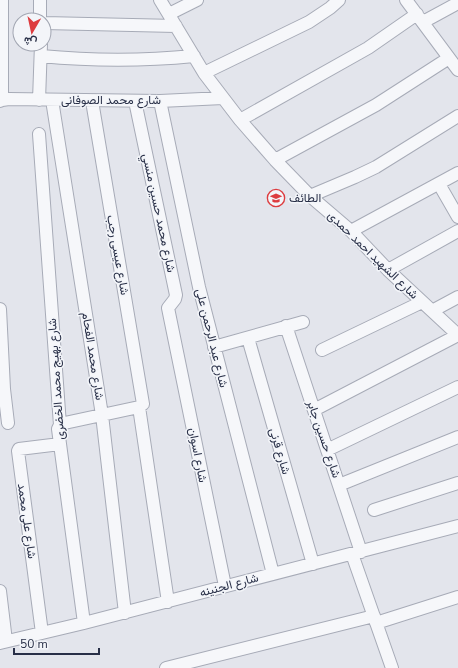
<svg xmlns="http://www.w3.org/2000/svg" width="458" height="668" viewBox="0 0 458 668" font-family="'Nunito Sans',Vazirmatn,sans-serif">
  <rect width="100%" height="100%" fill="#e3e5ec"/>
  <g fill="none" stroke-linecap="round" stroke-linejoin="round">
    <defs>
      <path id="minor" d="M40,0V20
        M160,0L204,73L240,120L275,160L310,196L351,231L388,270L458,335
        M406,0L458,70
        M169,14L197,0
        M423,22L458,3
        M44,23L176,26
        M41,56C93,61 143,61 194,56
        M204,73L309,22L330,8L339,0
        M2,100V0
        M39,100L41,44
        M52,100L102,415L125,613
        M0,101L2,100L9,99L160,101L223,98
        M135,101L176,295L175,299L168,308L225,586
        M160,101L199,287L273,574
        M240,120L368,48L417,14
        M39,134L60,425L58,429L84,623
        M275,160L376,105L449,58
        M439,184L458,217
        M310,196L355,177L376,167L458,116
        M351,231L458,173
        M388,270L458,231
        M0,309L4,389L8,423
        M432,311L458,297
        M286,326L361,552
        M248,338L313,564
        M214,347L303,322
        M322,350L422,302
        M139,407L168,602
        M314,410L458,335
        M60,424L139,407L143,404L92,101
        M327,450L458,387
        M339,485L458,437
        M374,510L458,483
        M352,554L392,668
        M0,591L6,641
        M376,623L458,597
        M42,633L18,451L19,449L60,444
        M0,643L84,623L458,526
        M166,668L374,616"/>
    </defs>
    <use href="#minor" stroke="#a7abb7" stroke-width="14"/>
    <use href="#minor" stroke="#f6f7fa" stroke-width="12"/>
  </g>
  <defs>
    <symbol id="school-ring" viewBox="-11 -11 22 22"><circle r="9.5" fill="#f3f5f9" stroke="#dd3c3f" stroke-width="1.5"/><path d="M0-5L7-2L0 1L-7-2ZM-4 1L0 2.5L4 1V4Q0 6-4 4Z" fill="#dd3c3f"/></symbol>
  </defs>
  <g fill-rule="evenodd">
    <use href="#school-ring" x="266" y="188" width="20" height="20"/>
  </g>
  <g text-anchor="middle" stroke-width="3" stroke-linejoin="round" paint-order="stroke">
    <g font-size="12" fill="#282f47" stroke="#f3f5f9">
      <text x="111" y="104">شارع محمد الصوفانى</text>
      <text transform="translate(159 213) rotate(78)" y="4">شارع محمد حسين منسي</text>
      <text transform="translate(118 255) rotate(80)" y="4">شارع عيسى رجب</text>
      <text transform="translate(373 255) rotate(44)" y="4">شارع الشهيد احمد حمدى</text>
      <text transform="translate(212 338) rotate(76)" y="4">شارع عبد الرحمن على</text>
      <text transform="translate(93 356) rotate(81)" y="4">شارع محمد الفحام</text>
      <text transform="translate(56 379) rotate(-94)" y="4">شارع بهيج محمد الخضرى</text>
      <text transform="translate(324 439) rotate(71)" y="4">شارع حسين جابر</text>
      <text transform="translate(280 451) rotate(74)" y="4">شارع قرنى</text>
      <text transform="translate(198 455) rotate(79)" y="4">شارع اسوان</text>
      <text transform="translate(27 521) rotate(82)" y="4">شارع على محمد</text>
      <text transform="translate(229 585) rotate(-15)" y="4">شارع الجنينه</text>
    </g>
    <g font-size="12" fill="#282f47" stroke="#f3f5f9" text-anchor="start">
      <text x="289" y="202">الطائف</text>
    </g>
  </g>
  <g transform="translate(32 32) rotate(189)"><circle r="19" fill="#f3f5f9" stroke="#a2a6b2"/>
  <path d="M0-3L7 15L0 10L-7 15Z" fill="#dd3c3f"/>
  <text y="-6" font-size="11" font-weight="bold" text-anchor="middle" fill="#282f47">ش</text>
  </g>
  <path d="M14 648v6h85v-6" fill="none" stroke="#282f47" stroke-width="2"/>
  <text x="20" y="648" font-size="12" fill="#282f47" stroke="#f3f5f9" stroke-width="3" paint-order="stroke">50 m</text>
</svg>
